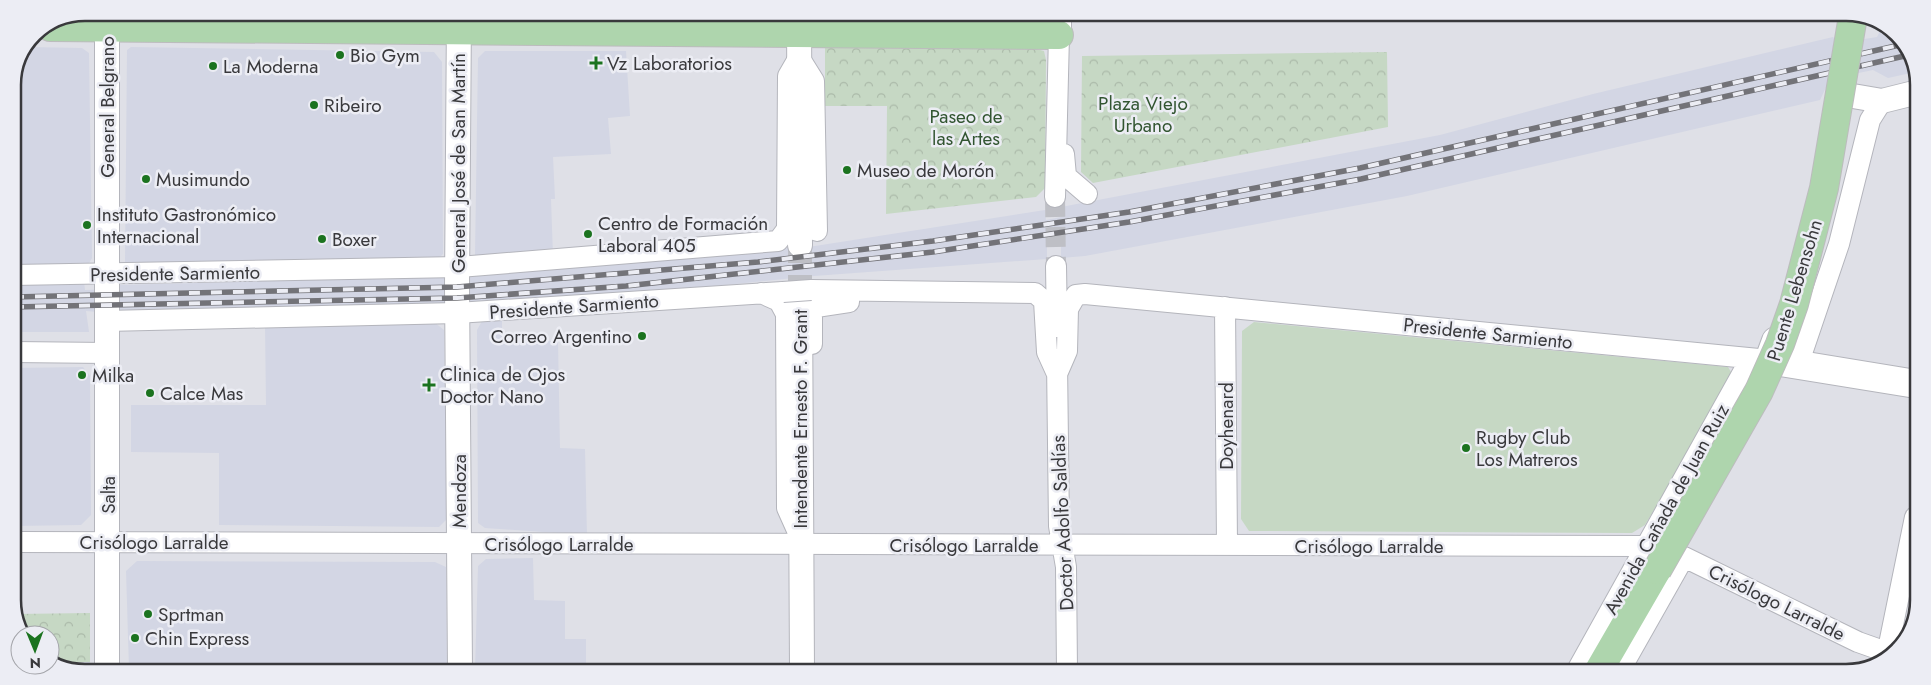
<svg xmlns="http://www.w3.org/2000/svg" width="1931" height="685" viewBox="0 0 1931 685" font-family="Jost,sans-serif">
  <defs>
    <pattern id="park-crowns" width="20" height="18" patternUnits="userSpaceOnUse" patternTransform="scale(1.25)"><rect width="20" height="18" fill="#c6d8c4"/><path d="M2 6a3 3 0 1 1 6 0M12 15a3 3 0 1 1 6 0" fill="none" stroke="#abbaa9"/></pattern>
  </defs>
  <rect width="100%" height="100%" fill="#dfe0e7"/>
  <path fill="#d3d6e4" d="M1882,27L1903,41L1915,72L1888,78L1873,70L1830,79L1820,100L1407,196L1085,256L1061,258V243L1047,244V259L814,276L638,294L484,304L132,315L86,311L89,332H13V282L84,281L85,290L117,289V285L427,277L815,246L1045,210L1046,220L1061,217V207L1440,135L1593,94L1833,37L1839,43L1877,37Z
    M28,47L82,48L89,53L92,258L88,265L13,266V81Z
    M131,47L434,52L442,62L443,254L435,262L125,263L127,50Z
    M485,51H626L630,116L608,118L611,154L553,157L555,199H551L553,256L481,261L475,255L478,58Z
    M502,320V341H558L560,448L585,449L587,535L485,528L478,523L477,330L482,321Z
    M434,322L444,330L447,519L439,527L219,525V453L131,452V405H266L265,325Z
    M83,367L90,376L91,515L81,525L13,526V368Z
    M533,558L534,600L565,601V639H586V670H475L478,566L486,559Z
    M137,561L435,562L446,567L447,670L129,669L126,571Z
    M90,662V669H62L54,663Z"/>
  <path fill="url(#park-crowns)" d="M825,48H1032L1044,51L1046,60L1045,188L1036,197L886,214L887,106H825Z
    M1387,52L1388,127L1093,183L1081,172L1082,56Z
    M90,613V662L54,663L50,660V635H24L16,614Z"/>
  <path fill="#c6d8c4" d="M1254,322L1728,367L1734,377L1645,525L1632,533L1249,531L1241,519L1242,331Z"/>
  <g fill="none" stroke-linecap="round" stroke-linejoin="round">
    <path stroke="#bebfc5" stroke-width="20" stroke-dasharray="20 10" stroke-linecap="butt" d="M1055,197L1056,266"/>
    <path stroke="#bebfc5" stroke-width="24" stroke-dasharray="24 12" stroke-linecap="butt" d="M800,299V245"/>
    <defs>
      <path id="minor" d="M1064,154L1066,176L1087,194
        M1055,197L1059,35
        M1056,266L1057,327
        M13,275L459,267L778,241L787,229L788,76L799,57L814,81L817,231
        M811,290L1035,293L1044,301L1047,352L1057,374
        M761,293L779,301L786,314L787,508L800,537
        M1225,307L1227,545
        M106,321L457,313L783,292
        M812,344V313L816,307L849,302
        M13,352L107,353
        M1057,361L1059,526L1066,567L1067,671
        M1798,365L1839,244L1870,120L1882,101
        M1057,374L1067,351L1068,309L1076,295L1085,294L1769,360
        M13,542L1645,546L1684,557L1858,642L1892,654
        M1886,659L1915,517
        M1576,672L1743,372L1767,361
        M1619,672L1684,557"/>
      <path id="tertiary" d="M107,13V669
        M459,13L457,287L460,670
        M799,14L800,245
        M1059,15V35
        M1847,95L1882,101L1918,92
        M800,299L802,670"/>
      <path id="secondary" d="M1776,341L1769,360L1916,384"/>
      <path id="primary" d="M50,27L1059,35
        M1598,672L1657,570"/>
    </defs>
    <use href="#minor" stroke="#b4b5bc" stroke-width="22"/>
    <use href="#tertiary" stroke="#b4b5bc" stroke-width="26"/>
    <use href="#secondary" stroke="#b4b5bc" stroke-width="30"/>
    <use href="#primary" stroke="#bcbcbd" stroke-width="30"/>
    <use href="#minor" stroke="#fff" stroke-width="20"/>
    <use href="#tertiary" stroke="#fff" stroke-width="24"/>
    <use href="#secondary" stroke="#fff" stroke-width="28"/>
    <use href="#primary" stroke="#aed5ad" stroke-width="28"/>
    <defs>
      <path id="rail" d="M13,297L457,287L758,262L933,241L1129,212L1360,168L1904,44
        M13,307L457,298L626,286L933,252L1129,222L1361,179L1909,55"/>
    </defs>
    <use href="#rail" stroke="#737378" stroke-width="5.5"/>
    <use href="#rail" stroke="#ecedf4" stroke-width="4" stroke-dasharray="11" stroke-linecap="butt"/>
    <defs>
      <path id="minor-bridge" d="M783,292L811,290"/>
      <path id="primary-bridge" d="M1657,570L1759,391L1780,344L1794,304L1824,188L1853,16"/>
    </defs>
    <use href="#minor-bridge" stroke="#b4b5bc" stroke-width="22" stroke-linecap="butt"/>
    <use href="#primary-bridge" stroke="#bcbcbd" stroke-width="30" stroke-linecap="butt"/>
    <use href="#minor-bridge" stroke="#fff" stroke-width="20"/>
    <use href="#primary-bridge" stroke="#aed5ad" stroke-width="28"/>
  </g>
  <g fill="#1b731f" stroke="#ecedf4" stroke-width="2">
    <circle cx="340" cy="55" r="5"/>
    <path d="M593.5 55.5h5v5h5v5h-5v5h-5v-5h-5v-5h5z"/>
    <circle cx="213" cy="66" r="5"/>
    <circle cx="314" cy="105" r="5"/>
    <circle cx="847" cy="170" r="5"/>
    <circle cx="146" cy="179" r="5"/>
    <circle cx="87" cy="225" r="5"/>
    <circle cx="588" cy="234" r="5"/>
    <circle cx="322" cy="239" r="5"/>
    <circle cx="642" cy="336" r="5"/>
    <circle cx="82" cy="375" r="5"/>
    <path d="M426.5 377.5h5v5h5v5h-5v5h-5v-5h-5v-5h5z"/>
    <circle cx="150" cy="393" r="5"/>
    <circle cx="1466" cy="448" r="5"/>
    <circle cx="148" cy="614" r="5"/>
    <circle cx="135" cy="638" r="5"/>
  </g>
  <g text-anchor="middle" stroke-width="5" stroke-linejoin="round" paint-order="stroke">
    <g font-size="19" fill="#39393c" stroke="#ecedf4" text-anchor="start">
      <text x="350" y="62">Bio Gym</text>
      <text x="607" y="70">Vz Laboratorios</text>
      <text x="223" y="73">La Moderna</text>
      <text x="324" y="112">Ribeiro</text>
      <text x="857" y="177">Museo de Morón</text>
      <text x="156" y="186">Musimundo</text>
      <text x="97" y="221">Instituto Gastronómico<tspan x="97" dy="22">Internacional</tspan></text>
      <text x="598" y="230">Centro de Formación<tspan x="598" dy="22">Laboral 405</tspan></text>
      <text x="332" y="246">Boxer</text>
      <text x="632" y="343" text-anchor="end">Correo Argentino</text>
      <text x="440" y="381">Clinica de Ojos<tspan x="440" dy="22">Doctor Nano</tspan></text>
      <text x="92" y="382">Milka</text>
      <text x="160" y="400">Calce Mas</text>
      <text x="1476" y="444">Rugby Club<tspan x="1476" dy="22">Los Matreros</tspan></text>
      <text x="158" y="621">Sprtman</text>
      <text x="145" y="645">Chin Express</text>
    </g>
    <g font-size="19" fill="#325531" stroke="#ecedf4">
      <text x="1143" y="110">Plaza Viejo<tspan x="1143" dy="22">Urbano</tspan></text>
      <text x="966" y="123">Paseo de<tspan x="966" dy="22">las Artes</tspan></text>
    </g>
    <g font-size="19" fill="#39393c" stroke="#ecedf4">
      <text transform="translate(107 107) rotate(-90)" y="7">General Belgrano</text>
      <text transform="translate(458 163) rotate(-90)" y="7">General José de San Martín</text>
      <text transform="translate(175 273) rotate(-1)" y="7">Presidente Sarmiento</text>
      <text transform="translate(1794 290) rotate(-73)" y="7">Puente Lebensohn</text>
      <text transform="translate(574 306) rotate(-4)" y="7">Presidente Sarmiento</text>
      <text transform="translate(1488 333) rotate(6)" y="7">Presidente Sarmiento</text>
      <text transform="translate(800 419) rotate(-90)" y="7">Intendente Ernesto F. Grant</text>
      <text transform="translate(1226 426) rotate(-90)" y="7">Doyhenard</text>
      <text transform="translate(459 491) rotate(-90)" y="7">Mendoza</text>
      <text transform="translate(108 495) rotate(-90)" y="7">Salta</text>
      <text transform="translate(1666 509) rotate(-61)" y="7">Avenida Cañada de Juan Ruiz</text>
      <text transform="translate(1062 523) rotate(-93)" y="7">Doctor Adolfo Saldías</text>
      <text x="154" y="549">Crisólogo Larralde</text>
      <text x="559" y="551">Crisólogo Larralde</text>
      <text x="964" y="552">Crisólogo Larralde</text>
      <text x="1369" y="553">Crisólogo Larralde</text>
      <text transform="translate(1777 602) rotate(26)" y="7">Crisólogo Larralde</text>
    </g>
  </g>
  <path d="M0 0H1931V685H0ZM85 21H1846A64 64 0 0 1 1910 85V600A64 64 0 0 1 1846 664H85A64 64 0 0 1 21 600V85A64 64 0 0 1 85 21Z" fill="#ecedf4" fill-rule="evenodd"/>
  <path fill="none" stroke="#39393c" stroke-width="2.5" d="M85 21H1846A64 64 0 0 1 1910 85V600A64 64 0 0 1 1846 664H85A64 64 0 0 1 21 600V85A64 64 0 0 1 85 21Z"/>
  <g transform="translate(35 650) rotate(179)"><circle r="24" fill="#ecedf4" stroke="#a4a5aa"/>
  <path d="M0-4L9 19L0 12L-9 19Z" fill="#1b731f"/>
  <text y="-8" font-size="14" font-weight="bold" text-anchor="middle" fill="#39393c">N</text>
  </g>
</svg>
